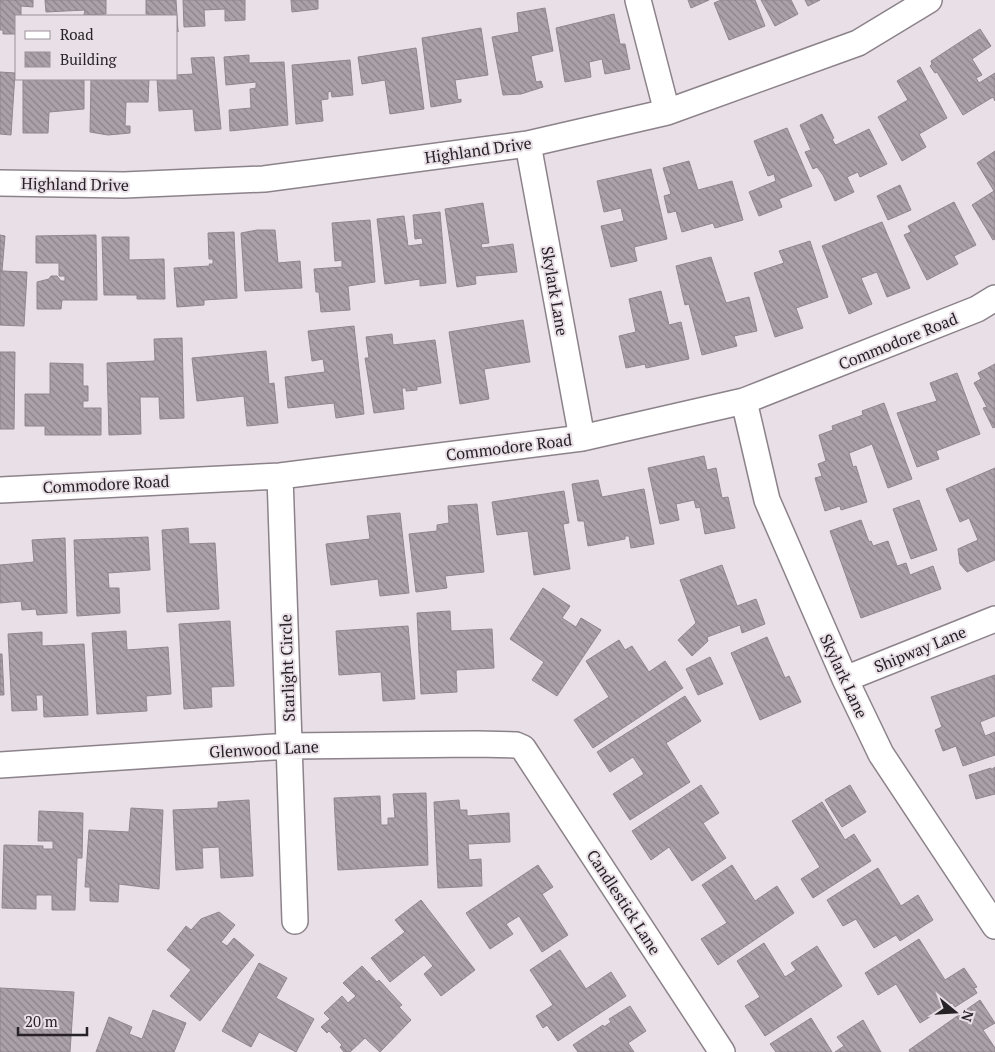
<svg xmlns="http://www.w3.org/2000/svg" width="995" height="1052" viewBox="0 0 995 1052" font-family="'PT Serif',serif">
  <defs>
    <pattern id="building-back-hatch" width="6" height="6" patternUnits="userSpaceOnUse" patternTransform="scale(1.25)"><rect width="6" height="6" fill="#aba1a8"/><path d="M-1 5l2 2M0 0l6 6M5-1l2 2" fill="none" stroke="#8b8389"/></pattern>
  </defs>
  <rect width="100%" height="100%" fill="#e9dfe7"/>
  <path fill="url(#building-back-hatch)" stroke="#90878e" d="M0,0H33V7L21,6V16H16V34H3V30H0Z
    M45,0H106V14L84,15L85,10L46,12Z
    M146,0H176L178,32L176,16L146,14Z
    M183,0H245V20L225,21V9L204,10L205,26L184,27Z
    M291,0H318V9L292,12Z
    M688,0H709L691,8Z
    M721,0H755L765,26L729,40L714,3Z
    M761,0H791L798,14L775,26Z
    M805,0H820L808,6Z
    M545,8L553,51L531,56L536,82L541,81L543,87L521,94L503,95L492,37L519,32L517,13Z
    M614,14L620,44H625L630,69L605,74L602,59L589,62L591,77L565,82L556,28Z
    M481,28L488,75L455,80L458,100L461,99V102L431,107L422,38Z
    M980,29L991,46L972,59L982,75L976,78L979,83L995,73V101L993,97L963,115L937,72L935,73L930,66L932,64L931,61Z
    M416,48L424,109L390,114L385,80L362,84L358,57Z
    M249,55V63L284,62L288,125L230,131L229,110L251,108L250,89L256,88V82L226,85L224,57Z
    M214,57L221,129L195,131L193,109L159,111L157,79H176V75L193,74L191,58Z
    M350,60L353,95L332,97L331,91L328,92V99L321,100L323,121L296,124L292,65Z
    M920,67L947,118L919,134L926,147L902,161L878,117L908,100L897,81Z
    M0,72L15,73L11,135L0,134Z
    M23,79H84V109L49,112L48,133H23Z
    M91,79H149L148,102H126L125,126H130V133L108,135L90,132Z
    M822,114L834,138L832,139L834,143L836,145L869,129L887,164L860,177L858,172L847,177L854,192L835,201L823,175L817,167L813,169L805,152L811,150L800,125Z
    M787,128L812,186L779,199L782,207L759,216L749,192L776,181L774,174L768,176L754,141Z
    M995,151V239L993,240L972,205L994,191L977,163Z
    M689,161L698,190L732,181L743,220L715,228L713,223L682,232L676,211L668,213L664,196L671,194L663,168Z
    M651,169L667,239L634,247L637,261L611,267L601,226L624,221L621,208L604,212L597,181Z
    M900,185L911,210L888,220L877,196Z
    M954,202L976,245L954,256L958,264L927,280L904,235L911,232L908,226Z
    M483,203L489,243L481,244L482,248L513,244L517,272L475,276L476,284L457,287L445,209Z
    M440,212L446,283L420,286V279L385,284L377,219L404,216L408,246L423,244L422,238L415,239L413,215Z
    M370,220L375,282L348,286L350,310L321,312L319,292H316L314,269L342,267V260L335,261L332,223Z
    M882,222L910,288L887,297L877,272L861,278L872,304L849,314L822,246Z
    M257,230H275L278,263L300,261L302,288L245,291L241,233Z
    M234,232L237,298L204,300V305L177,307L174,268L210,266L209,264H213V259H209L208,233Z
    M0,235L5,236L2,271L27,272L24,326L0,325Z
    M96,235L97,300H62L61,309H37V282L49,279L51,276H57L61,281H65V276H59V263H36V236Z
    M102,237H129V260L164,259L165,299H137V295H104Z
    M810,241L828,297L796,308L803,328L775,337L754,273L784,263L779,251Z
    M711,257L726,303L749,297L757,331L734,336L737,346L702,355L689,304L685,305L676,266Z
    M661,291L669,325L681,322L689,359L646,368L645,364L626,368L619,336L636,332L629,299Z
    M523,320L530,362L484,369L489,399L460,404L449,332Z
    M354,326L364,414L336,418L334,403L288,408L285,377L325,372L323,359L312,361L308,331Z
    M392,334L393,345L435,340L441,383L417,387V390L406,391V388H402L404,409L374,413L365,358H369L366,337Z
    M182,338L184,418L160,419L159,397H140L141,434L109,435L107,363L155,361L154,339Z
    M266,351L269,384L274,383L278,423L247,426L244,396L197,401L192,358Z
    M0,352H15L14,429H0Z
    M50,363L83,364V386H88V401H83V408H101V435H45V426H25V394H50Z
    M995,364V427L993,428L983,408L987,407L974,383L981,379L978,373Z
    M957,373L980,434L936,451L939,459L917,467L897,413L937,401L930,383Z
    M884,403L912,479L888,488L872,444L849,453L853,467L856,466L867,502L841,510L840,506L825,511L815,478L822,476L818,464L826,461L819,435L833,430L832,426L863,415L862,411Z
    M704,456L707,470L716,468L722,498L728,497L735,528L705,534L700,507L696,508L694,500L676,504L679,520L660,524L648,468Z
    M995,468V560L967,572L960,564L958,549L978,540L969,518L960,522L946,489Z
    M598,480L602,497L644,489L654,544L631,548L629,536H625V539L588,546L584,521H578L572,484Z
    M564,491L569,523L563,524L570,569L534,575L528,531L497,535L492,502Z
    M919,500L937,550L911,559L893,509Z
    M477,504L484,572L445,576L447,588L416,592L409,534L437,531V525L449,523L448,506Z
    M400,513L409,593L380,596L378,579L331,585L326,544L370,539L367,516Z
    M861,520L869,542L871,541L873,546L888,541L897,566L906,563L910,575L933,566L941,589L861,618L830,531Z
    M188,528L189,544L215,543L219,609L167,612L162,530Z
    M148,537L150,570L108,573L109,588H119L120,613L77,616L74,540Z
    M65,538L67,613L37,615L36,609L22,610L21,601L0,603V565L34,562L32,540Z
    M722,565L737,606L756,599L765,624L742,633L740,625L707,637L708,641L692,656L678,640L696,623L680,580Z
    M543,588L570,606L562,618L576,627L581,618L601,630L557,696L532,680L544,662L510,639Z
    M450,611L451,631L492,629L494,668L456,670L457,692L421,694L417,613Z
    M230,621L234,686L211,687L212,707L184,709L179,624Z
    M408,626L415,699L383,701L381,672L339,675L336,631Z
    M126,631L127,650L168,647L171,694L146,696L147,711L97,714L92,633Z
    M42,632V646L84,644L88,715L44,717L43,695H36L37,710L12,711L8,634Z
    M767,637L785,678L789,676L801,702L760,720L731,653Z
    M619,640L625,650L632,646L649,672L665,661L683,688L593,748L574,720L609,697L586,661Z
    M0,654H2L4,695H0Z
    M710,657L723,684L698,695L686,669Z
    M995,675V716L980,722L985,736L995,732V755L963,766L956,746L943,751L935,730L942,727L931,697Z
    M685,696L701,721L666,743L690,782L630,820L613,794L644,774L633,757L610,772L597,752Z
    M995,767V794L976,799L969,775L991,768V770Z
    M701,785L719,813L703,823L726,858L692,881L669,847L651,860L632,831Z
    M850,785L866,812L842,827L825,800Z
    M426,793L428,865L338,870L334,798L380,796L381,825H388V818H395L393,794Z
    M249,800L253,876L221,878L219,847L202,848L203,868L176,870L173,810L218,808V802Z
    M459,800L460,810H467V816L509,813L510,842L468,844L469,860L481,859L482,886L438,888L434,802Z
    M822,802L845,840L854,834L871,861L813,898L801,879L820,867L792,821Z
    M131,808L163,810L159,889L119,884L118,902L90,901V887H85L89,830L129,832Z
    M39,811L83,813L82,858H77L75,910H52V895H36V909L2,908L4,845L43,846V849H53V841H38Z
    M538,865L553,887L542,894L568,935L542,952L519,916L506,924L513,934L490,949L466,913Z
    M732,865L755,901L777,886L794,913L718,965L701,939L727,923L702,885Z
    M878,868L901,906L918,895L933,920L900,941L896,935L874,948L856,919L843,926L827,900Z
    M421,900L475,970L441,996L424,974L433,966L424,955L390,982L371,958L405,932L395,920Z
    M219,912L235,925L221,942L227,946L234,938L254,955L200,1021L170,996L191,970L167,950L186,926L191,930L201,919Z
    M919,939L945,980L964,968L977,987L974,988L977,993L955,1007L952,1003L920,1023L896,984L878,995L865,973Z
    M764,943L785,977L796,970L791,963L817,946L842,986L765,1036L745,1006L760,997L737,961Z
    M560,950L586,989L611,972L626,996L558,1041L547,1025L543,1028L536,1016L553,1005L530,970Z
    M259,963L287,978L276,998L314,1019L296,1052L259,1032L251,1047L222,1031Z
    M362,966L377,982L379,980L402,1005L399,1007L411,1020L380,1052L365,1038L350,1052H344L340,1047L342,1045L329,1031L327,1033L321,1027L330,1019L324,1013L342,996L348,1003L356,996L343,983Z
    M0,988L74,992L70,1052H0Z
    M980,1000L995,1023L983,1030L995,1048V1052H910L909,1050Z
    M630,1006L646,1031L628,1043L634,1052H578L573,1045L603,1025L604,1027L611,1022L609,1019Z
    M153,1010L186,1023L174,1052H96L109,1017L132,1027L129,1034L142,1039Z
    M811,1018L832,1052H776L770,1044Z
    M863,1020L881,1052H835L844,1046L837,1037Z"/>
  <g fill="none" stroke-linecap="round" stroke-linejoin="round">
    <defs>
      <path id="street" d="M638,0L667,112
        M528,144L582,438
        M0,183L124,185L264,179L528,144L667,112L858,43L929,0
        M744,401L767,500L845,679L881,754L995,926
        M280,476L295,921
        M0,490L280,476L582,438L744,401L977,309L995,298
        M845,679L995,619
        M0,765L289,746L476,744L516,745L523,748L722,1052"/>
    </defs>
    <use href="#street" stroke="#8c838a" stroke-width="28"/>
    <use href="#street" stroke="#fff" stroke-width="25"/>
  </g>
  <g text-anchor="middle" stroke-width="4" stroke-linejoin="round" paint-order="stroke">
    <g font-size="16" fill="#262225" stroke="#e9dfe7">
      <text transform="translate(478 150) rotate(-8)" y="6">Highland Drive</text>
      <text transform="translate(75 184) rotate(1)" y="6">Highland Drive</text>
      <text transform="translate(555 291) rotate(80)" y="6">Skylark Lane</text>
      <text transform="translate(898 341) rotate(-22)" y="6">Commodore Road</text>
      <text transform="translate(509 447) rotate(-7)" y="6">Commodore Road</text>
      <text transform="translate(106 484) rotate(-3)" y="6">Commodore Road</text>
      <text transform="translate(920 649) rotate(-22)" y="6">Shipway Lane</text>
      <text transform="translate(287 668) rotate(-92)" y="6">Starlight Circle</text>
      <text transform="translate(844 676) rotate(65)" y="6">Skylark Lane</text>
      <text transform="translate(264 749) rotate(-3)" y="6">Glenwood Lane</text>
      <text transform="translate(624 902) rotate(57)" y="6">Candlestick Lane</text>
    </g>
  </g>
  <rect x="15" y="15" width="162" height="65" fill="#e9dfe7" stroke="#9b9399"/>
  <rect x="25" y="31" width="25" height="8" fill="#ffffff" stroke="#9b9399"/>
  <text x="60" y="40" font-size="15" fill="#262225">Road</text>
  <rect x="25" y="52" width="25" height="15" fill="url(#building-back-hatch)" stroke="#9b9399"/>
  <text x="60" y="65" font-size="15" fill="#262225">Building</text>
  <g transform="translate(955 1012) rotate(108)" stroke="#e9dfe7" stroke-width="4" paint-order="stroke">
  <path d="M0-4L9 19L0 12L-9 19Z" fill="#262225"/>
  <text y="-8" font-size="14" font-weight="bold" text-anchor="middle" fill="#262225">N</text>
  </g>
  <path d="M18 1027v8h69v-8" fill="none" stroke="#262225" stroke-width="2.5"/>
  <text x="25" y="1027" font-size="15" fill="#262225" stroke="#e9dfe7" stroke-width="4" paint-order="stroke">20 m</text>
</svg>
